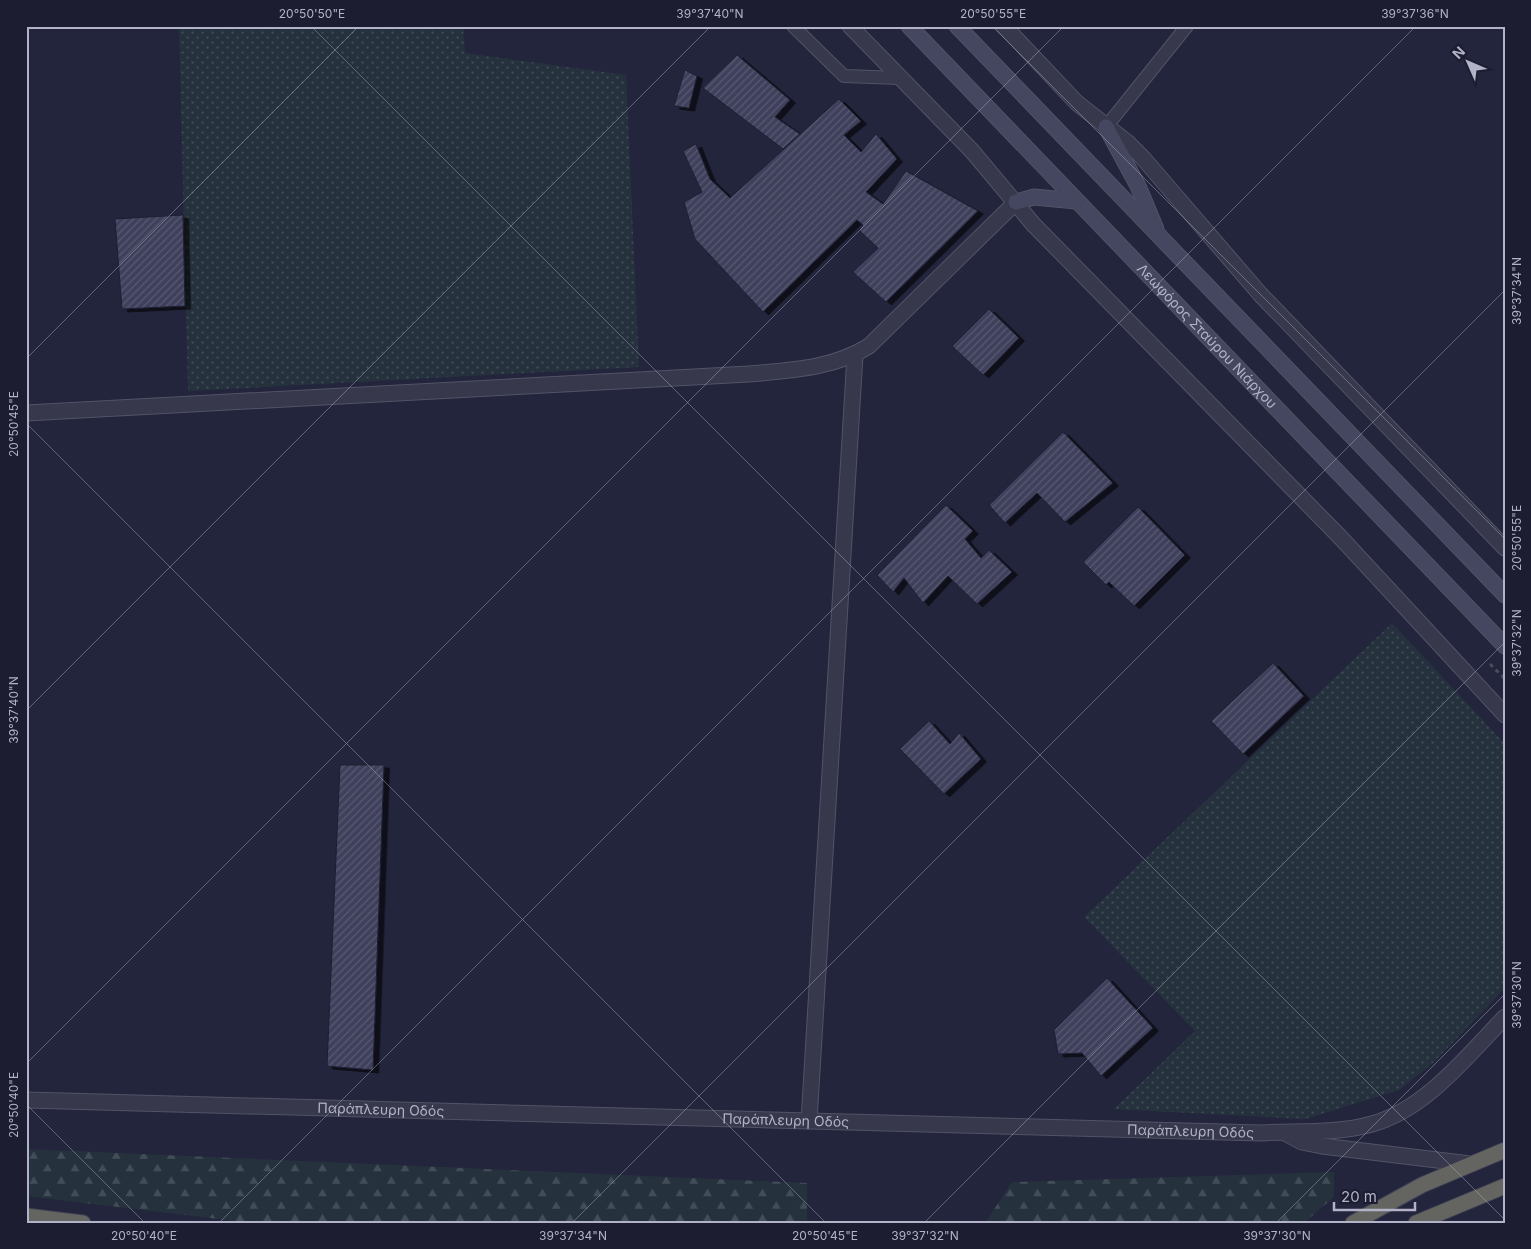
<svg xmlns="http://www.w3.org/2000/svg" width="1531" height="1249" viewBox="0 0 1531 1249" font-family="Inter,sans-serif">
  <defs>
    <pattern id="grass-dots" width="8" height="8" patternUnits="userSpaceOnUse" patternTransform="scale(1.25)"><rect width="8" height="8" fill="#25323d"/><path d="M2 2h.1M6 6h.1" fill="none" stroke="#424d58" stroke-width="1.8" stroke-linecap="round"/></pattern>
    <pattern id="forest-firs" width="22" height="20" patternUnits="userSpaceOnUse" patternTransform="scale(1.25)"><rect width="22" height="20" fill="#25323d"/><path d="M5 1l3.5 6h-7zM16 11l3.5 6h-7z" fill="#424d58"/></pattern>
    <pattern id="building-hatch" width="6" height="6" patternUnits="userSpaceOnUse" patternTransform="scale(1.25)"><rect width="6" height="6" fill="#3f415c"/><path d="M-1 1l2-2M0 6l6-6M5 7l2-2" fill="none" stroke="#585a72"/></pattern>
    <filter id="shadow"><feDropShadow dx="5.5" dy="3" stdDeviation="0" flood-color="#0009"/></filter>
  </defs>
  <rect width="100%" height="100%" fill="#23253c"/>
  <path fill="url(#grass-dots)" d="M179,26H463L465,53L626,75L639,367L188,391Z
    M1392,623L1505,744V988L1434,1062L1399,1090L1305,1119L1114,1109L1195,1031L1084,917Z"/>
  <path fill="url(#forest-firs)" d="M26,1149L807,1183V1223H252L26,1196Z
    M1334,1172V1197L1304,1223H985L1012,1182Z"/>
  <path fill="url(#building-hatch)" stroke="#1e1f33" filter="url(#shadow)" d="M737,55L790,100L775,117L800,134L783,149L703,88Z
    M685,70L697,76L689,108L674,106Z
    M839,99L861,121L844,135L861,152L876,134L897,159L866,192L883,204L906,171L978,211L886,302L853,272L878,248L859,230L863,225L857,220L763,312L695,239L684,202L702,192L683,151L696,144L710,179L730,198Z
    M183,215L185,306L122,309L115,219Z
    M989,309L1019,338L983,375L952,346Z
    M1063,432L1113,483L1065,522L1037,493L1005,523L989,505Z
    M946,505L973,531L965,539L981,558L989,550L1012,572L977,604L948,576L923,603L904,578L893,592L877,575Z
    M1138,507L1185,555L1134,606L1109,582L1106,585L1083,562Z
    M1273,663L1304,696L1243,754L1211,721Z
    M929,721L950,744L959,733L981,759L944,794L900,749Z
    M340,765H384L373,1070L327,1066Z
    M1107,978L1153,1028L1101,1076L1082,1053L1058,1054L1054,1030Z"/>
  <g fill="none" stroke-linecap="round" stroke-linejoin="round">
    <defs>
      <path id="service" d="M793,26L844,76L900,78
        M1106,127L1187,26"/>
      <path id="minor" d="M1004,26L1077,103L1128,143L1143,158L1260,294L1505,548
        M26,413L749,374C791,370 832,369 869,346L1016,202
        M809,1121L855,355"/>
      <g id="tertiary">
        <path d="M850,26L972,151L1033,224L1341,538L1505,715"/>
        <path id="s1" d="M26,1100L1261,1133C1298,1131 1336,1134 1372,1124C1426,1109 1467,1056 1505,1017"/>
        <path d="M1285,1133L1302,1142L1322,1146L1470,1164"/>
      </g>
      <g id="secondary">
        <path id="s2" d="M909,26L1505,646"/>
        <path d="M957,26L1505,595"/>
        <path d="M1106,127L1138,186L1156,229"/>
        <path d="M1016,202L1034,197L1076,201"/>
      </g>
      <path id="trunk" d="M26,1216L83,1223
        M1353,1223L1422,1185L1505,1150
        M1416,1223L1505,1186"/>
    </defs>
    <use href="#service" stroke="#525367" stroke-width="14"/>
    <use href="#minor" stroke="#525367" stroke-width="17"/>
    <use href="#tertiary" stroke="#525367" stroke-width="17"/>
    <use href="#secondary" stroke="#525367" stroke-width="17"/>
    <use href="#trunk" stroke="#3f4054" stroke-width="17"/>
    <path stroke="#434f5a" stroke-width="3" stroke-dasharray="4 4" stroke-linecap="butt" d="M1490,664L1505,679"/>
    <use href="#service" stroke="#37384c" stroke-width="12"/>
    <use href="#minor" stroke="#37384c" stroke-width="15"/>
    <use href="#tertiary" stroke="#37384c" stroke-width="15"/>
    <use href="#secondary" stroke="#45465f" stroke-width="15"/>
    <use href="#trunk" stroke="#646460" stroke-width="15"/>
  </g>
  <path fill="none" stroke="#b2b3c8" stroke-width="1" stroke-opacity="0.45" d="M311,26L1505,1220M992,26L1505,539M26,359L359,26M26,423L826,1223M26,711L711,26M26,1064L1064,26M26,1104L145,1223M219,1223L1416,26M572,1223L1505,290M924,1223L1505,642M1276,1223L1505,994"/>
  <g text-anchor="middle" stroke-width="4.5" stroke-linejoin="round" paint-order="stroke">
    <g font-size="14" fill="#b2b3c8" stroke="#1c1d31">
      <text dy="5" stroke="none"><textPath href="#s2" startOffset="430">Λεωφόρος Σταύρου Νιάρχου</textPath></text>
      <text dy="5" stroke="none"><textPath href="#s1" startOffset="355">Παράπλευρη Οδός</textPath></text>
      <text dy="5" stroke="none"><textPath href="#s1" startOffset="760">Παράπλευρη Οδός</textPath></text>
      <text dy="5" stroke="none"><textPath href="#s1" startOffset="1165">Παράπλευρη Οδός</textPath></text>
    </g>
  </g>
  <rect width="1531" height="1249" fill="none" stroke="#1c1d31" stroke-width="55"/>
  <g transform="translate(1468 62) rotate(315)" stroke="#1c1d31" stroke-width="4" paint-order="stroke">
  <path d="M0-4L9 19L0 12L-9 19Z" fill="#b2b3c8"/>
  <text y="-8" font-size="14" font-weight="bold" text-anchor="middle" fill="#b2b3c8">N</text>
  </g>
  <path d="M1334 1202v8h81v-8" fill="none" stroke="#b2b3c8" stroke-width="2.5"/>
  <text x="1341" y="1202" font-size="15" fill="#b2b3c8" stroke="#1c1d31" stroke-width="4" paint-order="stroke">20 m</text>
  <rect x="28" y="28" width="1476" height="1194" fill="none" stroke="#b2b3c8" stroke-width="2"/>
  <g font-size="12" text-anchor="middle" fill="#b2b3c8">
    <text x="312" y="18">20°50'50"E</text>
    <text x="710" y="18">39°37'40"N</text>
    <text x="993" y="18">20°50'55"E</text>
    <text x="1415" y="18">39°37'36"N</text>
    <text transform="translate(1517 291) rotate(-90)" y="4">39°37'34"N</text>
    <text transform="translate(14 424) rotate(-90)" y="4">20°50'45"E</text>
    <text transform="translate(1517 538) rotate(-90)" y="4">20°50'55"E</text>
    <text transform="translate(1517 643) rotate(-90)" y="4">39°37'32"N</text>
    <text transform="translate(14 710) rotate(-90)" y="4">39°37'40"N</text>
    <text transform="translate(1517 995) rotate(-90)" y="4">39°37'30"N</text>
    <text transform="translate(14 1105) rotate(-90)" y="4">20°50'40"E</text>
    <text x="144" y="1240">20°50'40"E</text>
    <text x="573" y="1240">39°37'34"N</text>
    <text x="825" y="1240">20°50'45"E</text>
    <text x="925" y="1240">39°37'32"N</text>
    <text x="1277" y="1240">39°37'30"N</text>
  </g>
</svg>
